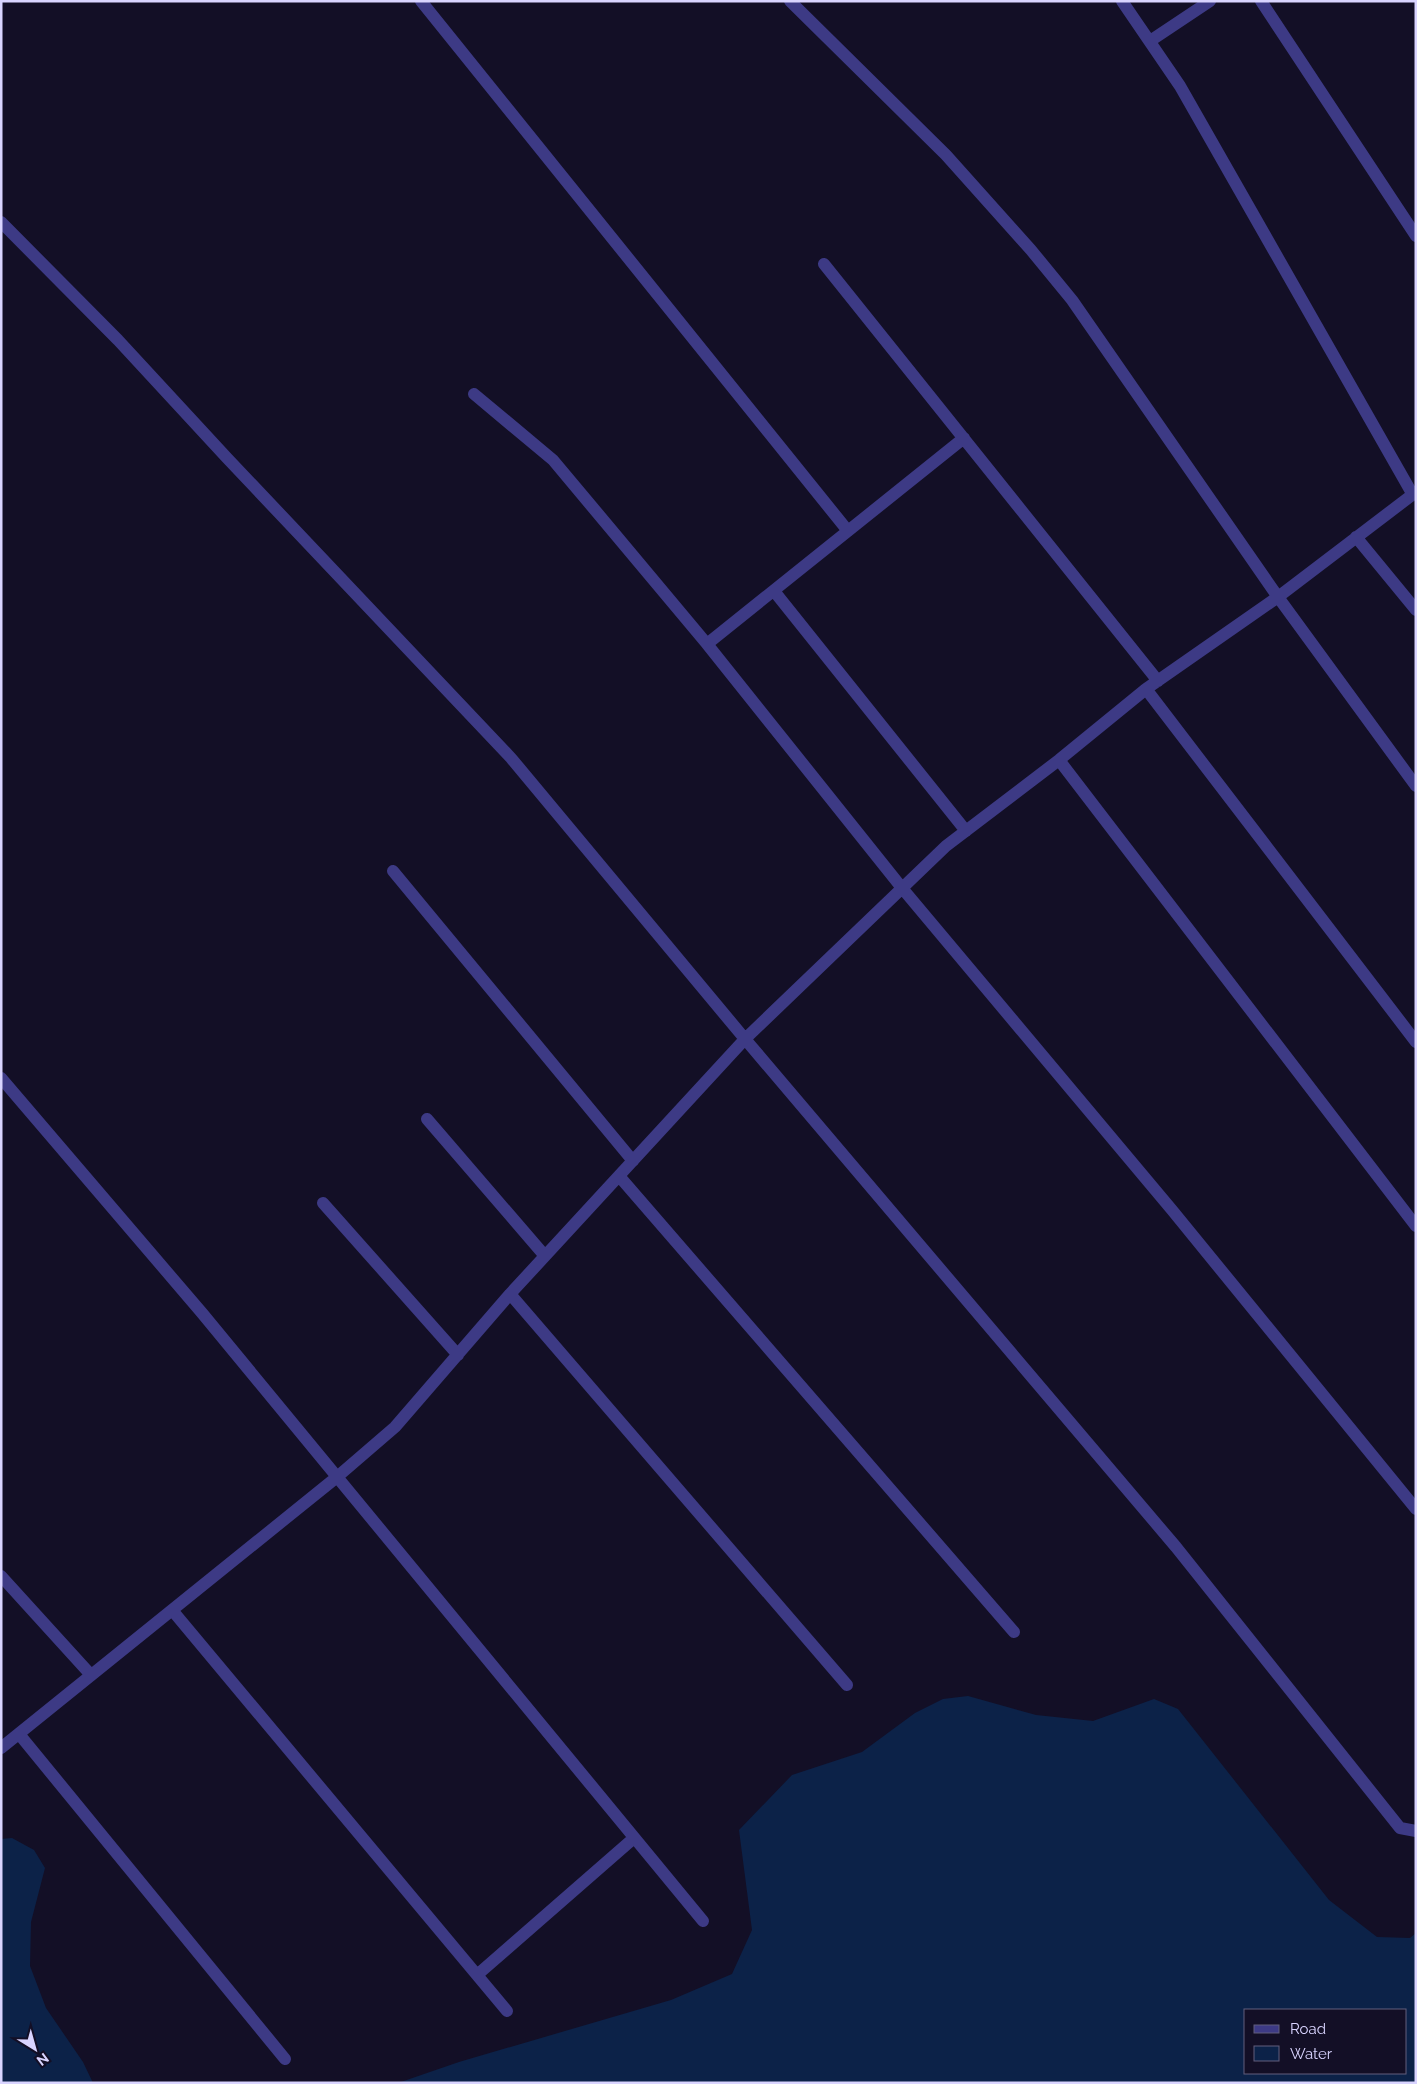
<svg xmlns="http://www.w3.org/2000/svg" width="1417" height="2084" viewBox="0 0 1417 2084" font-family="Raleway,sans-serif">
  <rect width="100%" height="100%" fill="#130f26"/>
  <path fill="#0c2248" fill-rule="evenodd" d="M968,1696L1036,1715L1093,1721L1154,1699L1178,1709L1329,1900L1377,1937L1410,1938L1416,1933V2083H398L459,2062L671,2000L732,1974L752,1930L739,1830L792,1775L862,1752L915,1713L943,1699ZM1246,2010H1406V2073H1246Z
    M12,1838L34,1850L45,1868L31,1922L30,1966L46,2008L83,2062L93,2083H1V1839Z"/>
  <g fill="none" stroke-linecap="round" stroke-linejoin="round">
    <path stroke="#3d3a85" stroke-width="12" d="M421,1L848,531
      M790,1L946,155L1031,250L1072,300L1278,597L1416,786
      M1122,1L1180,86L1413,495
      M1261,1L1416,236
      M1150,41L1210,1
      M1,222L118,340L227,458L511,758L745,1039L1176,1547L1400,1828L1416,1831
      M824,264L1158,681
      M474,394L553,460L707,644L902,888L1172,1210L1416,1509
      M1356,537L1416,610
      M774,591L966,831
      M707,644L964,438
      M1146,689L1416,1042
      M1059,760L1416,1226
      M393,871L633,1161
      M1,1078L202,1313L703,1921
      M427,1119L545,1256
      M619,1176L1014,1632
      M323,1203L458,1355
      M510,1294L847,1685
      M1,1576L91,1675
      M172,1610L507,2011
      M19,1734L285,2059
      M1,1748L337,1477L395,1427L510,1294L745,1039L946,846L1059,760L1146,689L1278,597L1416,492
      M477,1975L634,1838"/>
  </g>
  <rect width="1417" height="2084" fill="none" stroke="#d9d4ff" stroke-width="5"/>
  <rect x="1244" y="2009" width="162" height="65" fill="#130f26" stroke="#625e7d"/>
  <rect x="1254" y="2025" width="25" height="8" fill="#3d3a85" stroke="#625e7d"/>
  <text x="1290" y="2034" font-size="15" fill="#d9d4ff">Road</text>
  <rect x="1254" y="2046" width="25" height="15" fill="#0c2248" stroke="#625e7d"/>
  <text x="1290" y="2059" font-size="15" fill="#d9d4ff">Water</text>
  <g transform="translate(35 2049) rotate(143)" stroke="#130f26" stroke-width="4" paint-order="stroke">
  <path d="M0-4L9 19L0 12L-9 19Z" fill="#d9d4ff"/>
  <text y="-8" font-size="14" font-weight="bold" text-anchor="middle" fill="#d9d4ff">N</text>
  </g>
</svg>
